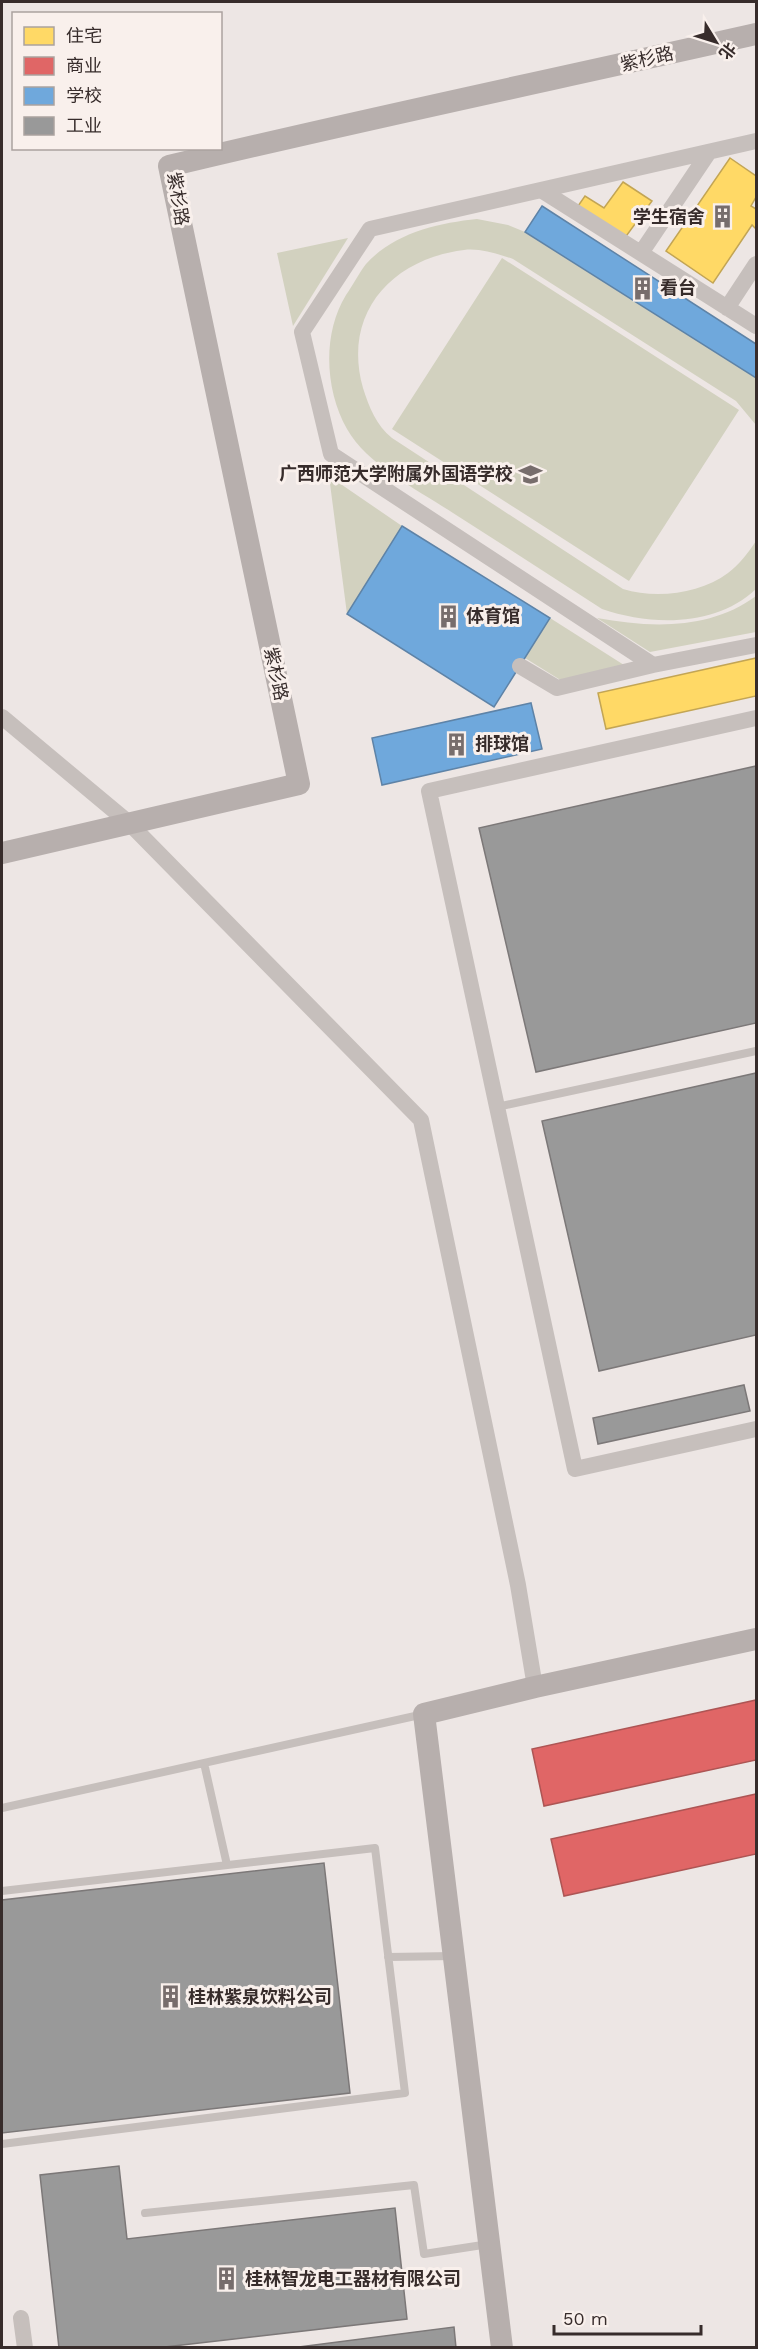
<svg xmlns="http://www.w3.org/2000/svg" width="758" height="2349" viewBox="0 0 758 2349" font-family="'Work Sans','Noto Sans SC',sans-serif">
  <rect width="100%" height="100%" fill="#ede6e4"/>
  <path fill="#d2d1bf" d="M477,219L508,225L525,232L756,378V425L736,401L513,259C498,254 480,248 464,250C391,259 342,314 363,388C369,407 376,425 392,438L623,589C656,599 700,594 728,573C739,565 748,553 756,541V589C716,627 651,626 602,609C553,577 503,545 453,513C420,491 367,465 347,429C325,390 322,334 346,295C353,285 359,273 366,264C394,233 438,223 477,219Z
    M348,238L293,326L277,253Z
    M502,258L739,410L629,581L392,429Z
    M329,476L402,526L347,614Z
    M756,596V632L650,652L597,618C651,628 710,630 756,596Z
    M550,618L624,665L562,681L525,658Z"/>
  <path fill="#ffd966" stroke="#c3a554" stroke-width="1.5" d="M730,158L756,176V197L751,206L756,209V229L752,225L713,283L666,251Z
    M623,182L652,201L624,239L578,206L585,196L604,208Z
    M756,658V696L606,729L598,693Z"/>
  <path fill="#e06666" stroke="#ad5554" stroke-width="1.5" d="M756,1700V1760L544,1806L532,1749Z
    M756,1794V1854L564,1896L551,1839Z"/>
  <path fill="#6fa8dc" stroke="#5e83a7" stroke-width="1.5" d="M542,206L756,344V378L525,232Z
    M402,526L550,618L494,707L347,614Z
    M531,703L542,749L382,785L372,738Z"/>
  <path fill="#999" stroke="#7c7878" stroke-width="1.5" d="M756,766V1023L536,1072L479,828Z
    M756,1073V1335L599,1371L542,1121Z
    M744,1385L750,1411L598,1444L593,1418Z
    M324,1863L350,2093L2,2133V1900Z
    M119,2166L127,2239L395,2208L407,2319L156,2348H59L40,2175Z
    M454,2327L456,2348H291Z"/>
  <g fill="none" stroke-linecap="round" stroke-linejoin="round">
    <path stroke="#c6bfbc" stroke-width="8" d="M497,1107L756,1051
      M204,1763L227,1865
      M2,1808L424,1714
      M2,1891L375,1848L405,2093L2,2144
      M388,1957L454,1956
      M145,2213L414,2185L424,2254L489,2244"/>
    <path stroke="#c6bfbc" stroke-width="16" d="M756,141L370,229L302,332L331,454L653,665L756,645
      M541,190L756,326
      M641,253L709,152
      M727,308L756,264
      M520,666L557,688L653,665
      M2,717L129,823L421,1120L518,1585L535,1687
      M756,718L429,791L575,1469L756,1429
      M21,2318L25,2348"/>
    <path stroke="#b7afad" stroke-width="22" d="M2,853L299,784L169,166C364,119 561,78 756,34
      M502,2348L424,1714L535,1687L756,1639"/>
  </g>
  <defs>
    <symbol id="building-bare" viewBox="-9 -9 18 18"><path d="M-4-6H4V6H1V3H-1V6H-4ZM-2.5-4.3h1.7v1.8h-1.7ZM.8-4.3h1.7v1.8H.8ZM-2.5-1h1.7V.8h-1.7ZM.8-1h1.7V.8H.8Z" fill="#776d6c" stroke="#f9f0ec" stroke-width="2.5" paint-order="stroke"/></symbol>
    <symbol id="school-bare" viewBox="-9 -9 18 18"><path d="M0-5L7-2L0 1L-7-2ZM-4 1L0 2.5L4 1V4Q0 6-4 4Z" fill="#776d6c" stroke="#f9f0ec" stroke-width="2.5" paint-order="stroke"/></symbol>
  </defs>
  <g fill-rule="evenodd">
    <use href="#building-bare" x="706" y="200" width="33" height="33"/>
    <use href="#building-bare" x="626" y="272" width="33" height="33"/>
    <use href="#school-bare" x="514" y="458" width="33" height="33"/>
    <use href="#building-bare" x="432" y="600" width="33" height="33"/>
    <use href="#building-bare" x="440" y="728" width="33" height="33"/>
    <use href="#building-bare" x="154" y="1980" width="33" height="33"/>
    <use href="#building-bare" x="210" y="2262" width="33" height="33"/>
  </g>
  <g text-anchor="middle" stroke-width="6" stroke-linejoin="round" paint-order="stroke">
    <g font-size="18" fill="#372c2b" stroke="#f9f0ec">
      <text transform="translate(647 59) rotate(-13)" y="6">紫杉路</text>
      <text transform="translate(178 199) rotate(81)" y="6">紫杉路</text>
      <text transform="translate(276 674) rotate(78)" y="6">紫杉路</text>
    </g>
    <g font-size="18" font-weight="bold" fill="#372c2b" stroke="#f9f0ec" text-anchor="start">
      <text x="705" y="223" text-anchor="end">学生宿舍</text>
      <text x="660" y="294">看台</text>
      <text x="513" y="480" text-anchor="end">广西师范大学附属外国语学校</text>
      <text x="466" y="622">体育馆</text>
      <text x="475" y="750">排球馆</text>
      <text x="188" y="2003">桂林紫泉饮料公司</text>
      <text x="245" y="2285">桂林智龙电工器材有限公司</text>
    </g>
  </g>
  <rect width="758" height="2349" fill="none" stroke="#372c2b" stroke-width="6"/>
  <rect x="12" y="12" width="210" height="138" fill="#f9f0ec" stroke="#aba29f" stroke-width="1.5"/>
  <rect x="24" y="27" width="30" height="18" fill="#ffd966" stroke="#aba29f" stroke-width="1.5"/>
  <text x="66" y="42" font-size="18" fill="#372c2b">住宅</text>
  <rect x="24" y="57" width="30" height="18" fill="#e06666" stroke="#aba29f" stroke-width="1.5"/>
  <text x="66" y="72" font-size="18" fill="#372c2b">商业</text>
  <rect x="24" y="87" width="30" height="18" fill="#6fa8dc" stroke="#aba29f" stroke-width="1.5"/>
  <text x="66" y="102" font-size="18" fill="#372c2b">学校</text>
  <rect x="24" y="117" width="30" height="18" fill="#999999" stroke="#aba29f" stroke-width="1.5"/>
  <text x="66" y="132" font-size="18" fill="#372c2b">工业</text>
  <g transform="translate(716 42) rotate(128)" stroke="#f9f0ec" stroke-width="4.5" paint-order="stroke">
  <path d="M0-4.5L10 22L0 15L-10 22Z" fill="#372c2b"/>
  <text y="-9" font-size="16" font-weight="bold" text-anchor="middle" fill="#372c2b">北</text>
  </g>
  <path d="M554 2325v9h147v-9" fill="none" stroke="#372c2b" stroke-width="3"/>
  <text x="563" y="2325" font-size="18" fill="#372c2b" stroke="#f9f0ec" stroke-width="4.5" paint-order="stroke">50 m</text>
</svg>
